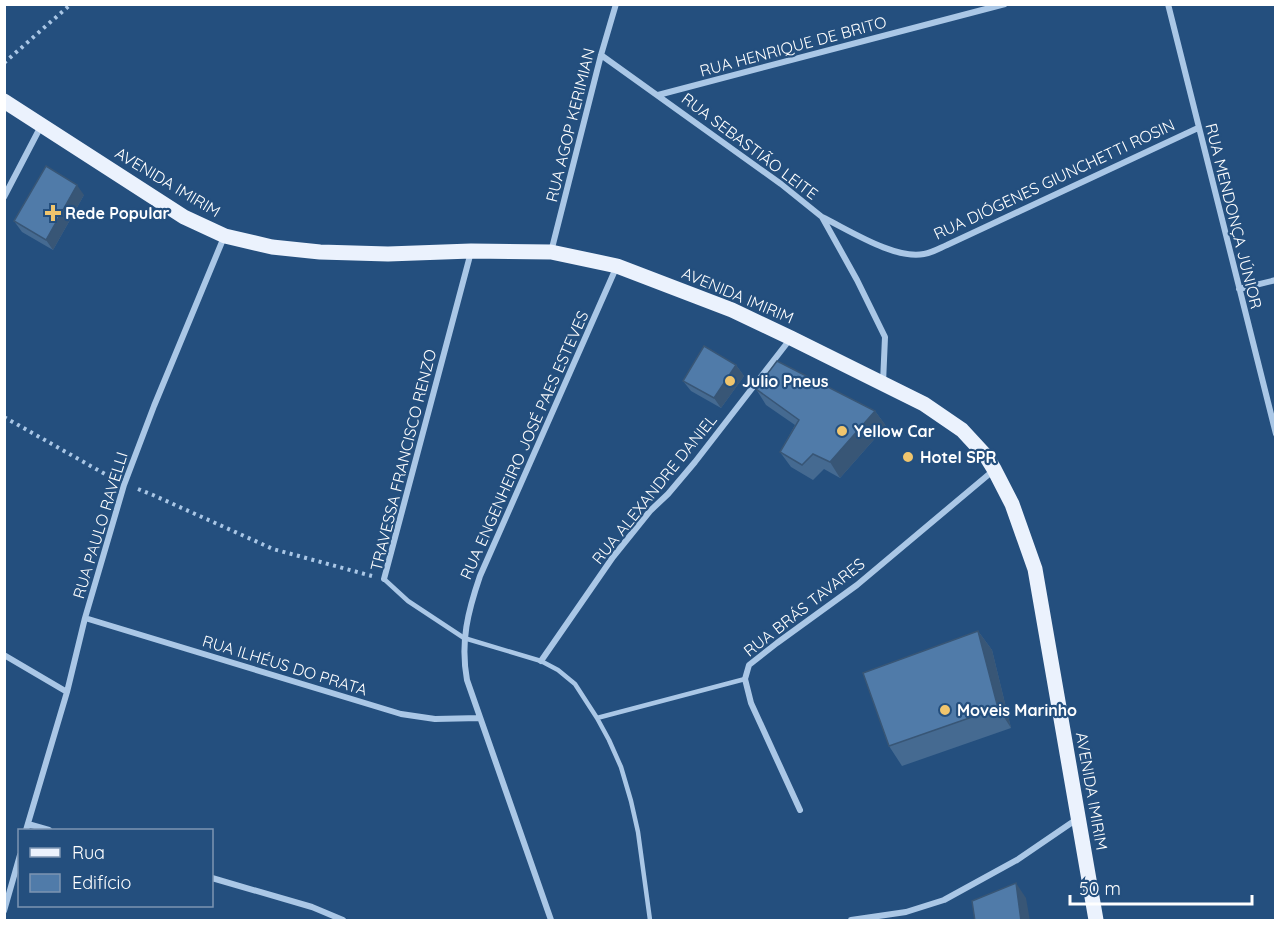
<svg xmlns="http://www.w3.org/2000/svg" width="1280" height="925" viewBox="0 0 1280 925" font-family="Quicksand,sans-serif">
  <rect width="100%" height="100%" fill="#244f7e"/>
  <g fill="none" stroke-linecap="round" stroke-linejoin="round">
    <path stroke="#aac7e6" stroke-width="4" stroke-dasharray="3 4.5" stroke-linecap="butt" d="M4,63L71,4
      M4,417L112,478
      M138,489L153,495L273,549L372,576"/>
    <path stroke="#aac7e6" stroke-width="4.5" d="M384,579L408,601L464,638L541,661L558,670L575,684L597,718L609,740L621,767L631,801L638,832L650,920
      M597,718L745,679"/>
    <path stroke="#aac7e6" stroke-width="6" d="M1168,4L1276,434
      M601,55L781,184L822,217L857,280L885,337L883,383
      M658,95L1005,4
      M4,197L41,126
      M822,217C849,230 895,260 924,254C932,253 940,248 947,245L1198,128
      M551,252L601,55L616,4
      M1239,289L1276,280
      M384,579L471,252
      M85,618L401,714L435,719L480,718
      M4,655L67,692
      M541,661L613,557L650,511L668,494L695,462L791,338
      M800,810L751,703L745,679L749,665L777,643L857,585L994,470
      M28,824L49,830
      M26,830L67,692L85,618L124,485L154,406L224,237
      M212,878L312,907L343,920
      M4,911L20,855
      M551,920L467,680C460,642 468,611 480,576L616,268
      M851,920L906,912L944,900L1017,860L1077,819"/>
    <path stroke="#ebf2fd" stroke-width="15" d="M4,101L184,217L225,236L272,247L320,252L388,254L471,251L551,252L617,266L732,310L791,338L924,404L962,430L986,456L994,469L1012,504L1035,569L1096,920"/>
  </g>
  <path fill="#456a91" d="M84,195L53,250L22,232L14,221Z
    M736,365L744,376L721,408L691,391L683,381Z
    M756,389L875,411L886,426L840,478L824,469L813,480L791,467L780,452L795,425L766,405Z
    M978,631L992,650L1011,728L902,766L889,746Z"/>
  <path fill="#385676" d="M77,185L84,195L53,250L46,240Z
    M736,365L744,376L721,408L714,398Z
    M875,411L886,426L840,478L830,462Z
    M978,631L992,650L1011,728L998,708Z
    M1016,883L1026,898L1030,921H1021Z"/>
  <path fill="#507ba9" stroke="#385676" stroke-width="1.5" d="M46,166L77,185L46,240L14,221Z
    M704,346L736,365L714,398L683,381Z
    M777,361L875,411L830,462L813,454L802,465L780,452L799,420L756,389Z
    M978,631L998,708L889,746L863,673Z
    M1016,883L1021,921H975L972,901Z"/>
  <g fill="#f0c56d" stroke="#244f7e" stroke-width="2">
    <path d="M50 204h6v6h6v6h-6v6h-6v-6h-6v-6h6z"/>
    <circle cx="730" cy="381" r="6"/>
    <circle cx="842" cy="431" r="6"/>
    <circle cx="908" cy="457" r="6"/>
    <circle cx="945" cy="710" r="6"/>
  </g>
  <g text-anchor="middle" stroke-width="4.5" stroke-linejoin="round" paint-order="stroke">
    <g font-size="16" fill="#fff" stroke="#244f7e">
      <text transform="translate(793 46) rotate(-15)" y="6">RUA HENRIQUE DE BRITO</text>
      <text transform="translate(570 125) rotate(-76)" y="6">RUA AGOP KERIMIAN</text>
      <text transform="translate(750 146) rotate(37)" y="6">RUA SEBASTIÃO LEITE</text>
      <text transform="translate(1054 179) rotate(-25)" y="6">RUA DIÓGENES GIUNCHETTI ROSIN</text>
      <text transform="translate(168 182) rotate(31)" y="6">AVENIDA IMIRIM</text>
      <text transform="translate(1234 216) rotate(76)" y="6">RUA MENDONÇA JÚNIOR</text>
      <text transform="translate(738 295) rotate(23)" y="6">AVENIDA IMIRIM</text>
      <text transform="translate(524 445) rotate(-66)" y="6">RUA ENGENHEIRO JOSÉ PAES ESTEVES</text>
      <text transform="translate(403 460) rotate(-76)" y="6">TRAVESSA FRANCISCO RENZO</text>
      <text transform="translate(654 489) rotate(-51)" y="6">RUA ALEXANDRE DANIEL</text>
      <text transform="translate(100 525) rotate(-73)" y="6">RUA PAULO RAVELLI</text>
      <text transform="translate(804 607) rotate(-38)" y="6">RUA BRÁS TAVARES</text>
      <text transform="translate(285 665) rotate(17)" y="6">RUA ILHÉUS DO PRATA</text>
      <text transform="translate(1092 791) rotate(80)" y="6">AVENIDA IMIRIM</text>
    </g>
    <g font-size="16" font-weight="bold" fill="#fff" stroke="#244f7e" text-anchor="start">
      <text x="65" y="219">Rede Popular</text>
      <text x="742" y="387">Julio Pneus</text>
      <text x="854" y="437">Yellow Car</text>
      <text x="920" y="463">Hotel SPR</text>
      <text x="957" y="716">Moveis Marinho</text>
    </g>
  </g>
  <rect width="1280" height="925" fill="none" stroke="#ffffff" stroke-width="12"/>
  <rect x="18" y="829" width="195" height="78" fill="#244f7e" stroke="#7c95b2" stroke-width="1.5"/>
  <rect x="30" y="848" width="30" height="9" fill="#ebf2fd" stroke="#7c95b2" stroke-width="1.5"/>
  <text x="72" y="859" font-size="18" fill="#ffffff">Rua</text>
  <rect x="30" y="874" width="30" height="18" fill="#507ba9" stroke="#7c95b2" stroke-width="1.5"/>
  <text x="72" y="889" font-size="18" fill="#ffffff">Edifício</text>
  <path d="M1070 895v9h182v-9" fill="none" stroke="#ffffff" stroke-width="3"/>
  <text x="1079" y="895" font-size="18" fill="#ffffff" stroke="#244f7e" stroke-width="4.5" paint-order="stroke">50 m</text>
</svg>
